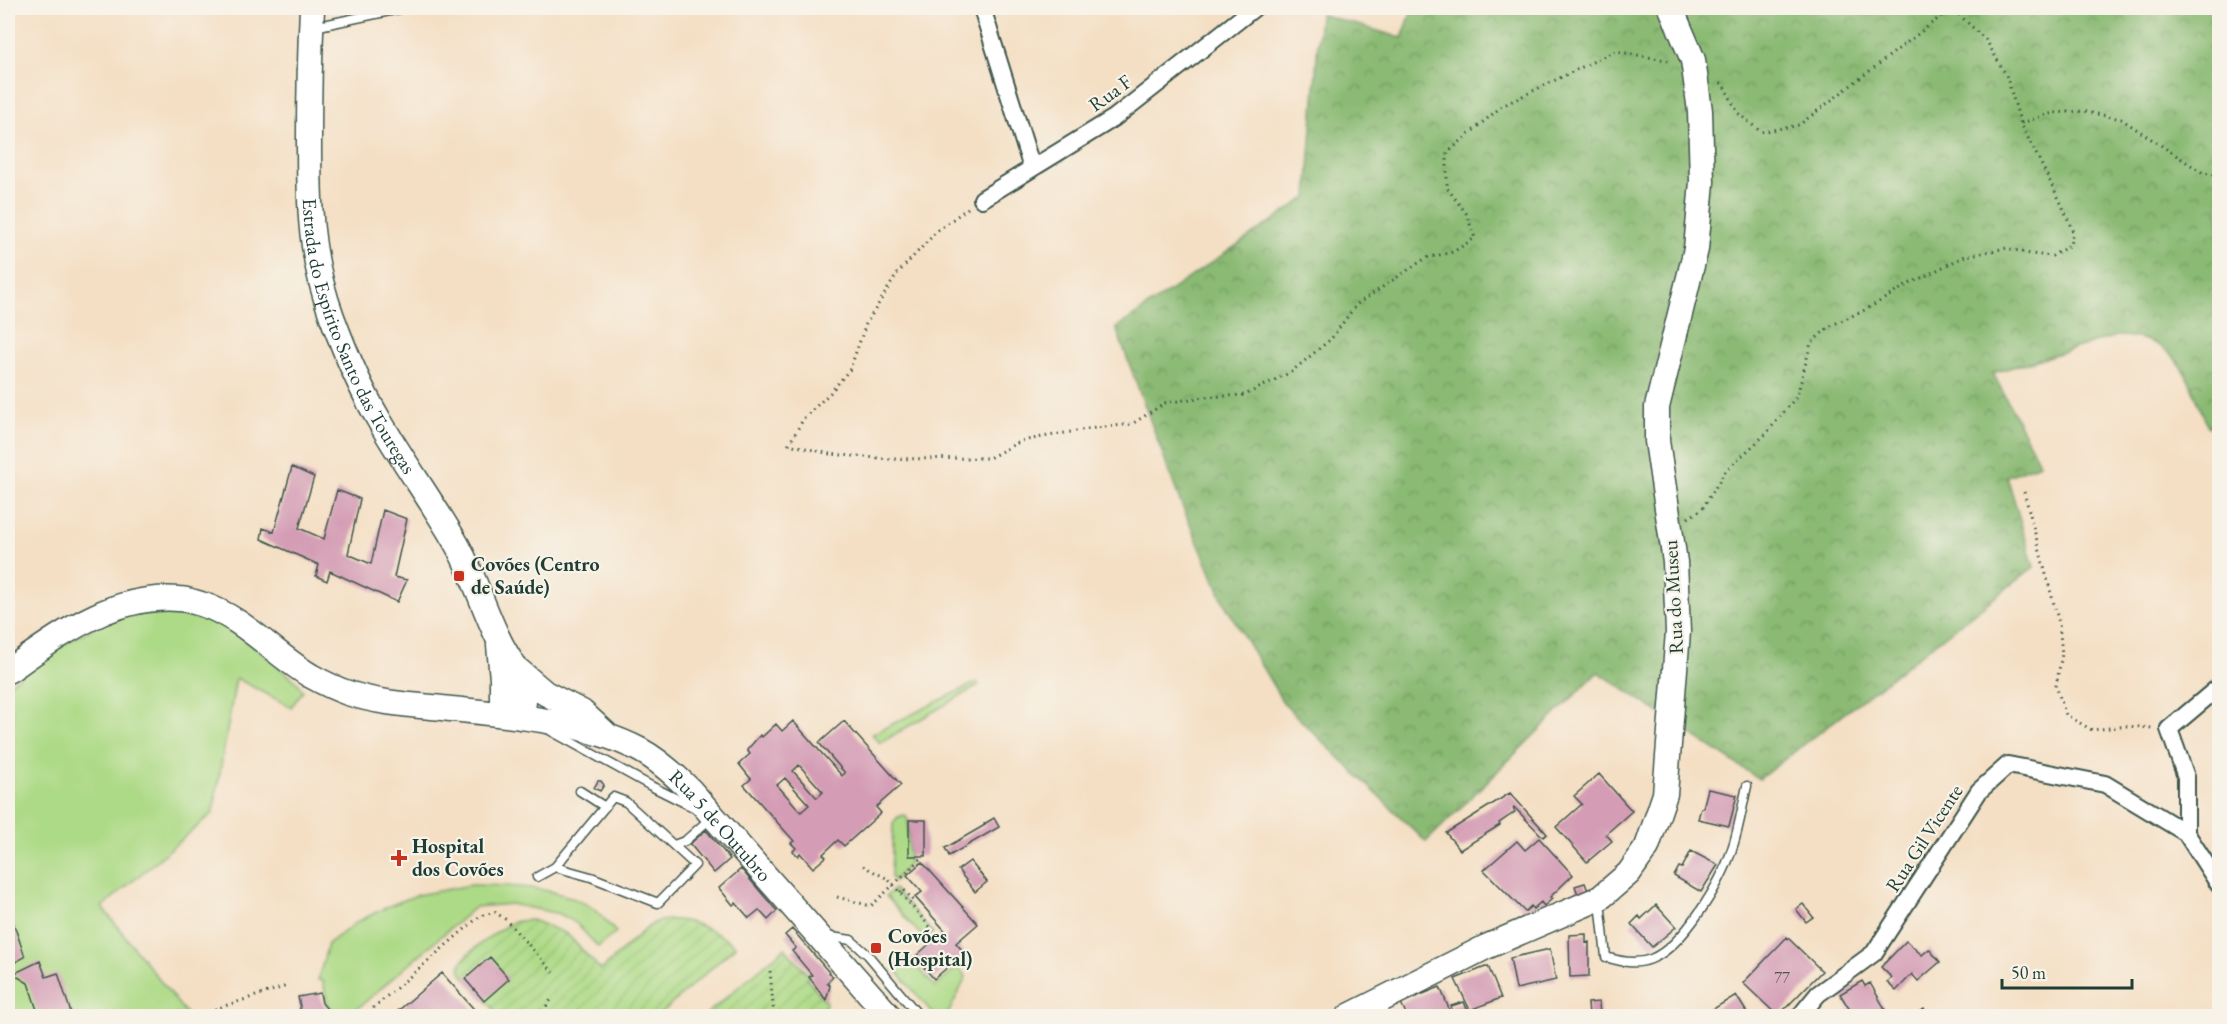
<svg xmlns="http://www.w3.org/2000/svg" width="2227" height="1024" viewBox="0 0 2227 1024" font-family="'EB Garamond',serif">
  <defs>
    <pattern id="forest-crowns" width="20" height="18" patternUnits="userSpaceOnUse" patternTransform="scale(1.5)"><rect width="20" height="18" fill="#8aba73"/><path d="M2 6a3 3 0 1 1 6 0M12 15a3 3 0 1 1 6 0" fill="none" stroke="#70985f"/></pattern>
    <pattern id="garden-furrows" width="10" height="10" patternUnits="userSpaceOnUse" patternTransform="scale(1.5)"><rect width="10" height="10" fill="#adda86"/><path d="M-1 1l2-2M0 10L10 0M9 11l2-2" fill="none" stroke="#94bc74"/></pattern>
  </defs>
  <rect width="100%" height="100%" fill="#f7f3e8"/>
  <filter id="ink" filterUnits="userSpaceOnUse"><feTurbulence type="fractalNoise" baseFrequency=".0167" numOctaves="2"/><feDisplacementMap in="SourceGraphic" scale="12" xChannelSelector="R" yChannelSelector="G"/><feConvolveMatrix kernelMatrix="1 2 1 2 8 2 1 2 1" color-interpolation-filters="sRGB"/></filter>
  <filter id="wash" filterUnits="userSpaceOnUse"><feTurbulence type="fractalNoise" baseFrequency=".008" numOctaves="4" result="noise"/><feDisplacementMap in="SourceGraphic" scale="24" xChannelSelector="R" yChannelSelector="G"/><feGaussianBlur stdDeviation="1.35" result="paint"/><feColorMatrix in="noise" values="0 0 0 0 0 0 0 0 0 0 0 0 0 0 0 0 0 1.4 0 .05"/><feComposite in="paint" operator="in"/></filter>
  <g filter="url(#wash)">
    <rect width="100%" height="100%" fill="#f4dfc4"/>
    <path fill="#adda86" stroke="#668c5d" stroke-width="1.5" d="M147,608C157,609 169,608 179,609C226,616 261,653 296,681L303,691L291,707L236,678L213,813L102,907L188,1016H8V685L69,641L108,619Z
      M977,682L979,685L880,743L872,734Z
      M905,815L908,820L909,864L894,881L891,877L893,823L898,817Z
      M471,885C511,886 553,885 589,906C599,911 608,924 616,932L598,947L576,923L560,914L511,904L475,907L357,1009L354,1016H339L327,1003L323,981L318,980L328,944L357,922L389,906L417,895Z
      M894,889L933,933L925,940L886,896Z
      M908,956L935,987L958,967L966,977L947,1016H935L894,968Z"/>
    <path fill="url(#forest-crowns)" stroke="#547c54" stroke-width="1.5" d="M1413,8H2219V423L2208,427C2187,377 2180,336 2116,336L1993,373L2040,464L2007,476L2034,567L1759,779L1598,672L1426,842L1284,704L1224,603L1180,501L1116,328L1307,197L1320,14L1402,38Z"/>
    <path fill="url(#garden-furrows)" stroke="#668c5d" stroke-width="1.5" d="M532,920L567,934L601,970C611,961 645,927 654,923C683,912 714,930 736,946L658,1016H500L464,977C461,972 459,969 461,964C464,953 506,924 517,921C522,920 528,921 532,920Z
      M785,948L809,976L807,978L826,1002L824,1016H704Z"/>
    <g id="blocks">
      <path fill="#d49db5" fill-rule="evenodd" d="M1353,8H1372L1370,13Z
        M292,467L314,477L299,528L324,539L337,490L360,499L348,554L371,564L383,510L407,519L394,577L407,580L397,602L330,571L327,581L316,576L319,565L261,539L263,528L274,532Z
        M793,721L842,776L845,773L819,743L844,721L901,785L876,807L881,813L844,846L838,840L823,854L826,857L813,868L800,853L798,856L793,851L796,848L791,843L794,841L744,785L751,779L739,764L750,754L747,750L760,735L762,737L776,724L782,731ZM799,765L823,792L817,798L793,771ZM785,778L809,805L801,812L777,785Z
        M1599,774L1632,811L1606,834L1612,841L1587,862L1556,827L1582,804L1574,796Z
        M598,781H601L604,785L600,791L594,788Z
        M1708,789L1737,795L1729,826L1698,819L1701,808H1703Z
        M1510,793L1547,834L1543,837L1514,807L1513,808L1515,812L1499,823L1500,825L1460,850L1446,833Z
        M994,818L999,827L949,856L945,848L985,825L984,824Z
        M909,820H926V856H909Z
        M706,830L730,859L714,873L690,844Z
        M1539,838L1573,875L1550,897L1552,899L1544,906L1541,902L1533,909L1531,906L1525,912L1484,870L1517,841L1525,850Z
        M1691,851L1718,865L1701,892L1674,876L1679,867L1682,868Z
        M970,861L987,882L975,892L958,870Z
        M922,862L978,924L956,943L972,962L965,968L957,959L934,979L915,957L937,937L940,941L948,934L915,897L922,892L907,875Z
        M741,869L777,911L768,920L759,910L749,918L736,903L733,905L719,888Z
        M1585,883L1589,893L1579,897L1575,886Z
        M1803,904L1813,917L1806,922L1796,909Z
        M1656,905L1676,927L1652,947L1631,924L1639,916L1641,919Z
        M8,907L25,957L8,966Z
        M792,929L833,977L827,983L830,986L826,1000L809,977L812,975L792,951L796,948L785,935Z
        M1586,934V943L1589,942V976L1570,977L1569,935Z
        M1787,937L1822,971L1778,1016L1743,983Z
        M1906,941L1922,955L1929,949L1940,962L1918,981L1912,974L1896,991L1887,982L1892,978L1881,967Z
        M1550,949L1556,980L1516,989L1510,958Z
        M490,957L509,979L484,1001L465,979Z
        M40,961L46,977L58,973L72,1016H39L28,983L13,974Z
        M1488,966L1501,998L1470,1010L1455,979Z
        M442,973L480,1016H392Z
        M1862,981L1865,986L1870,983L1885,1009L1873,1016H1845L1843,1014L1850,1010L1840,994Z
        M1440,987L1452,1016H1407L1401,1003Z
        M320,993L322,1003L333,1016H299L300,1006L298,997Z
        M1736,995L1749,1016H1702Z
        M1464,1002L1470,1016H1455L1451,1006Z
        M1599,1002L1600,1016H1589L1588,1003Z
        M1924,1009L1930,1016H1918L1917,1014Z"/>
    </g>
  </g>
  <g filter="url(#ink)">
    <use href="#blocks" fill-opacity="0" stroke="#3f554a" stroke-width="1.5"/>
    <g fill="none" stroke-linecap="round" stroke-linejoin="round">
      <defs>
        <path id="lane" d="M314,27L404,8
          M551,731L651,786L695,808
          M580,791L605,807
          M674,845L685,841L712,817
          M537,877L555,867L613,797L626,802L695,865L658,903L591,877L555,867
          M1600,902L1606,957C1621,962 1636,965 1651,959C1684,946 1722,881 1732,849C1739,829 1742,807 1747,786
          M825,936L851,940L868,955L919,1016"/>
        <path id="street" d="M982,8L1032,168
          M982,199L1114,118L1254,8
          M2186,833V777L2169,729L2220,686
          M1800,1016L1818,994L1874,953L1979,791L2008,765L2105,784L2186,833L2220,886"/>
        <g id="secondary">
          <path id="s1" d="M312,8C310,51 309,95 309,139C309,204 309,254 332,317C345,352 360,388 379,420C403,462 432,501 456,543C473,573 483,607 498,638C514,673 530,674 522,717"/>
          <path d="M499,645L502,679V714"/>
          <path d="M518,670L545,693L582,712L605,733"/>
          <path id="s2" d="M8,671C60,635 112,594 179,599C186,599 194,602 201,604C245,618 272,653 311,676C322,682 336,689 348,693C378,703 410,705 442,708C506,715 583,720 640,750C659,760 675,775 690,790L889,1016"/>
          <path d="M1349,1016L1486,947L1600,898L1629,873L1647,847L1665,794L1678,632L1675,562L1657,441V407L1696,249L1702,182L1700,111L1693,60L1671,8"/>
        </g>
      </defs>
      <use href="#lane" stroke="#3f554a" stroke-width="11"/>
      <use href="#street" stroke="#3f554a" stroke-width="20"/>
      <use href="#secondary" stroke="#3f554a" stroke-width="27"/>
      <path stroke="#3f554a" stroke-width="3" stroke-dasharray="1.5 4.5" stroke-linecap="butt" d="M2021,123L2053,113L2083,111L2121,119L2203,173L2220,176
        M968,208L938,230L897,274L866,324L850,369L830,393L804,418L789,444L830,454L889,459L989,458L1021,441L1087,429L1132,424L1165,403L1204,397L1245,395L1291,372L1331,339L1356,305L1390,282L1426,258L1453,252L1475,238L1466,213L1447,188V153L1502,106L1615,51L1670,61
        M2024,492L2059,623L2062,654L2056,686L2066,715L2092,730L2127,726L2152,728
        M1688,518L1702,509L1727,469L1766,434L1797,396L1811,343L1830,326L1867,309L1909,284L1965,256L2007,248L2030,254L2052,256L2070,245L2073,232L2062,205L2021,124L2006,75L1986,40L1952,8L1799,125L1761,132L1738,113L1723,84L1717,81
        M863,866L888,879L932,929
        M900,892L903,889L915,902
        M837,897L871,906L922,858
        M770,971L774,1016
        M205,1016L212,1010L287,986
        M364,1016L480,916L495,912L505,919L555,974
        M539,1016L553,997"/>
      <use href="#lane" stroke="#fff" stroke-width="8"/>
      <use href="#street" stroke="#fff" stroke-width="16"/>
      <use href="#secondary" stroke="#fff" stroke-width="24"/>
    </g>
  </g>
  <g fill="#c8321e" stroke="#f7f3e8" stroke-width="2">
    <rect x="453" y="570" width="12" height="12" rx="3"/>
    <path d="M396 849h6v6h6v6h-6v6h-6v-6h-6v-6h6z"/>
    <rect x="870" y="942" width="12" height="12" rx="3"/>
  </g>
  <g text-anchor="middle" stroke-width="4.5" stroke-linejoin="round" paint-order="stroke">
    <g font-size="16" fill="#4c5554">
      <text x="1782" y="983">77</text>
    </g>
    <g font-size="20" fill="#1f3d34" stroke="#f7f3e8">
      <text transform="translate(1110 93) rotate(-36)" y="7">Rua F</text>
      <text dy="7" stroke="none"><textPath href="#s1" startOffset="338">Estrada do Espírito Santo das Touregas</textPath></text>
      <text transform="translate(1673 597) rotate(-93)" y="7">Rua do Museu</text>
      <text dy="7" stroke="none"><textPath href="#s2" startOffset="795">Rua 5 de Outubro</textPath></text>
      <text transform="translate(1924 838) rotate(-57)" y="7">Rua Gil Vicente</text>
    </g>
    <g font-size="20" font-weight="bold" fill="#1f3d34" stroke="#f7f3e8" text-anchor="start">
      <text x="471" y="571">Covões (Centro<tspan x="471" dy="23">de Saúde)</tspan></text>
      <text x="412" y="853">Hospital<tspan x="412" dy="23">dos Covões</tspan></text>
      <text x="888" y="943">Covões<tspan x="888" dy="23">(Hospital)</tspan></text>
    </g>
  </g>
  <rect width="2227" height="1024" fill="none" stroke="#f7f3e8" stroke-width="30"/>
  <path d="M2002 979v9h130v-9" fill="none" stroke="#1f3d34" stroke-width="3"/>
  <text x="2011" y="979" font-size="18" fill="#1f3d34" stroke="#f7f3e8" stroke-width="4.5" paint-order="stroke">50 m</text>
</svg>
